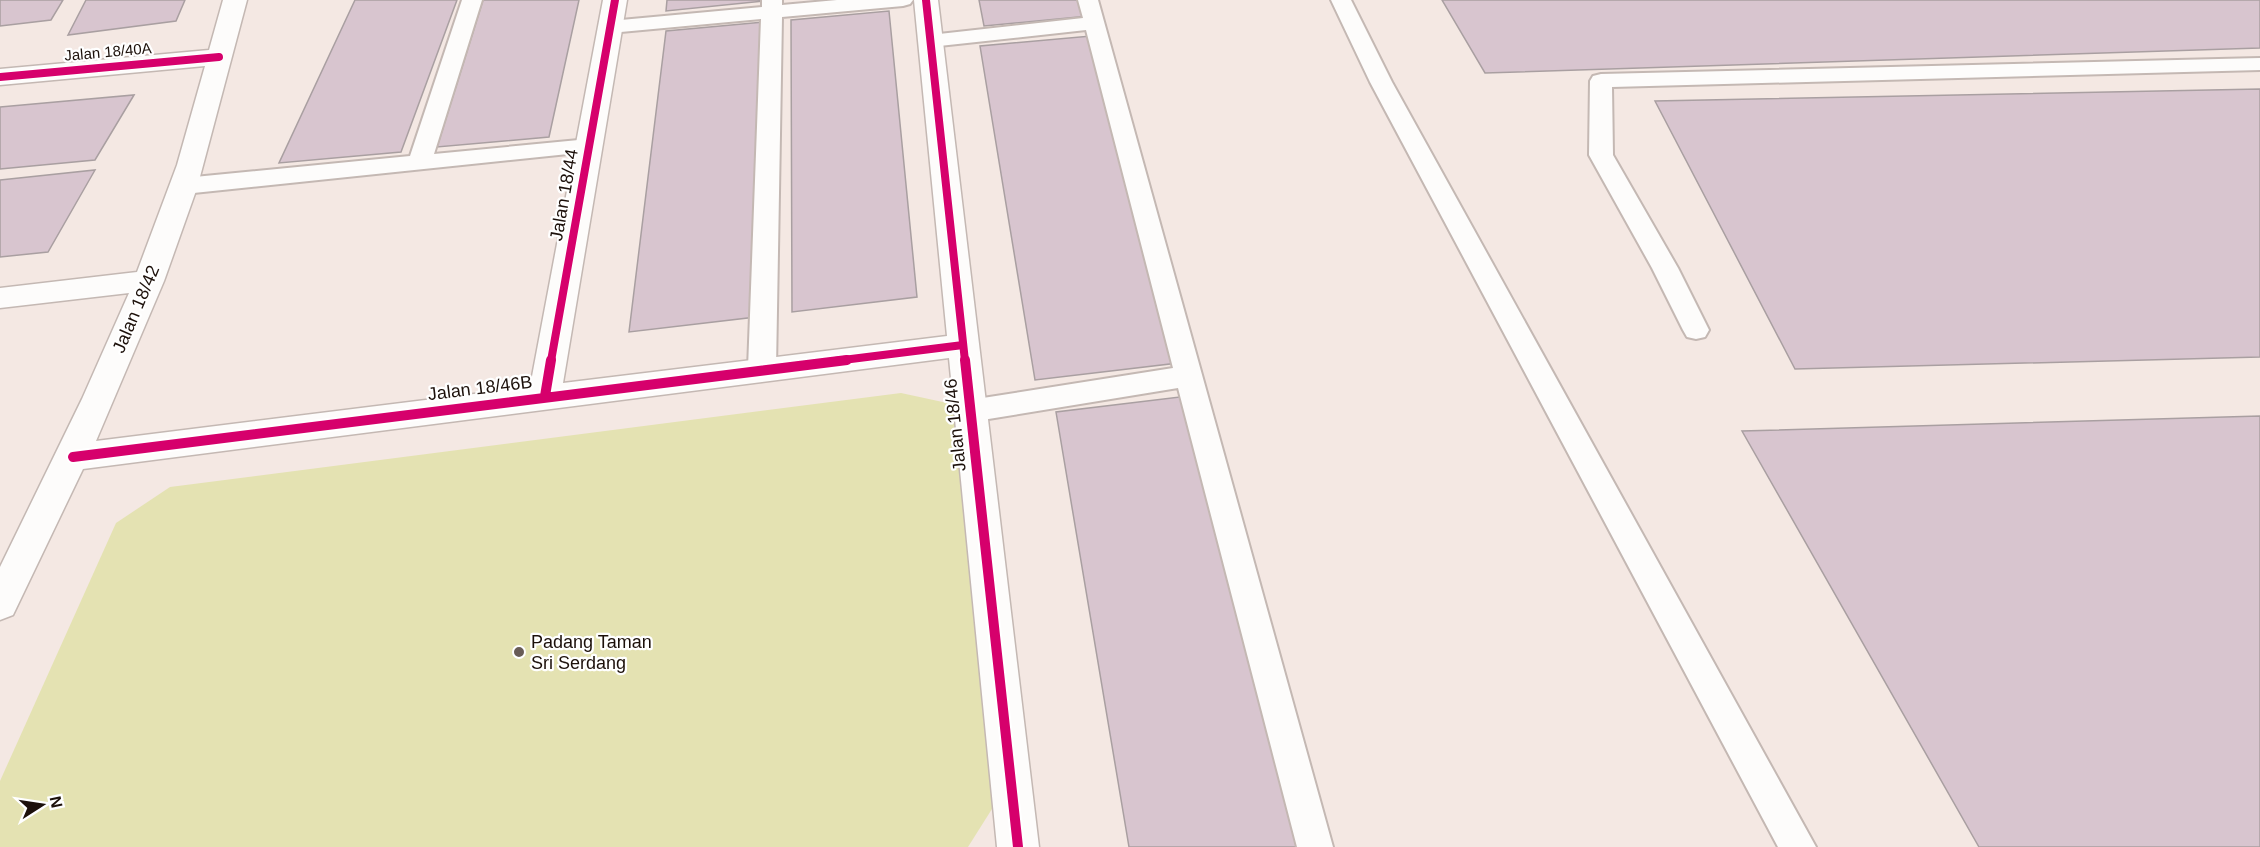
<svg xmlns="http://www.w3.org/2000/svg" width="2260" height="847" viewBox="0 0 2260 847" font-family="Helvetica,sans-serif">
  <rect width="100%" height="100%" fill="#f4e8e3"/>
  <path fill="#e4e2b2" d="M901,393L952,404L997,801L968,847H0V781L116,523L170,487Z"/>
  <path fill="#d8c5cf" stroke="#a99fa1" stroke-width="1.5" d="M0,0H63L51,20L0,26Z
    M86,0H185L176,21L68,35Z
    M355,0H457L401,152L279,163Z
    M483,0H579L549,137L437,147Z
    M667,0H775L666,11Z
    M979,0H1084L1089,16L984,26Z
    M1442,0H2260V48L1485,73Z
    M889,11L917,297L792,312L791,20Z
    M765,22L756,317L629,332L666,31Z
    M1091,36L1178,363L1035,380L980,46Z
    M2260,89V357L1795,369L1655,101Z
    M134,95L95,160L0,169V107Z
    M95,170L48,252L0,257V180Z
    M1188,396L1305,847H1129L1056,412Z
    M2260,416V847H1979L1742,431Z"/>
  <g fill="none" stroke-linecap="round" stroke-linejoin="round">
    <defs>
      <path id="service" d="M462,0H482L434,154L589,139L597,141L601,146L597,151L184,194L176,191L172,186L176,181L184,178L410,156Z
        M762,0H782V5L837,0H913L910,4L903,6L782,17L776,369L772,376L762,379L752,376L748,369L761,19L610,33L603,31L600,27L603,23L610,21L762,7Z
        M1078,0H1098L1333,847H1297L1178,388L970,422L960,418L956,411L960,404L970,400L1173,368L1086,30L930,47L923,45L920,41L923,37L930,35L1083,18Z
        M1331,0H1351L1392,82L1816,847H1778L1370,82Z
        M2260,58V70L1612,87L1613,155L1678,268L1709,330L1705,337L1696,339L1687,337L1683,330L1652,268L1589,155L1590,81L1593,76L1601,74Z"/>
      <path id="minor" d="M223,0H247L197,188L164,281L96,441L530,387L603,0H627L563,383L947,336L914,0H938L1039,847H997L949,358L83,469L13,615L0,620V567L82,399L129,293L0,308V288L137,272L177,165L205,66L0,85V69L209,50Z"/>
    </defs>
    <use href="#service" stroke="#c4b8b3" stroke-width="4"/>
    <use href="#minor" stroke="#c4b8b3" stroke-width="3"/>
    <use href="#service" fill="#fdfcfb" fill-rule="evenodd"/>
    <use href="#minor" fill="#fdfcfb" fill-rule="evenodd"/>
    <defs>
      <path id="cycleway-far1" d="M926,0L965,361
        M0,77L219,57
        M551,361L615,0
        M835,361L963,345"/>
      <path id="cycleway" d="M965,360L1018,847
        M545,396L551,360
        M73,457L847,360"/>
    </defs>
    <use href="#cycleway-far1" stroke="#fff" stroke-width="10"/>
    <use href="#cycleway" stroke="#fff" stroke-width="14"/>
    <use href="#cycleway-far1" stroke="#d6006c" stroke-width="8"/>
    <use href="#cycleway" stroke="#d6006c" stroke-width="10"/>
  </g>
  <circle fill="#685c56" stroke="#fff" stroke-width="2" cx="519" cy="652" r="6"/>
  <g text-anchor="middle" stroke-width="4.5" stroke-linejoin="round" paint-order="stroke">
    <g font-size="15" fill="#1c100a" stroke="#fff">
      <text transform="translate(108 52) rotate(-5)" y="5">Jalan 18/40A</text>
    </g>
    <g font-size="18" fill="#1c100a" stroke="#fff">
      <text transform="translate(564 195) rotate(-80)" y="6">Jalan 18/44</text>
      <text transform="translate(136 309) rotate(-67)" y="6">Jalan 18/42</text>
      <text transform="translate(480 388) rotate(-7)" y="6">Jalan 18/46B</text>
      <text transform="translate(955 425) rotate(-96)" y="6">Jalan 18/46</text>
    </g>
    <g font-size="18" fill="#1c100a" stroke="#fff" text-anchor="start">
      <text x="531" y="648">Padang Taman<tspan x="531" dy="21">Sri Serdang</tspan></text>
    </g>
  </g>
  <g transform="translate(42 805) rotate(78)" stroke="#ffffff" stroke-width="4.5" paint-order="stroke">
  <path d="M0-4.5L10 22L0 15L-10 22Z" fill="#1c100a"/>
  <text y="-9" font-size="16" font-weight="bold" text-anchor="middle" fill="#1c100a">N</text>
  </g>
</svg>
